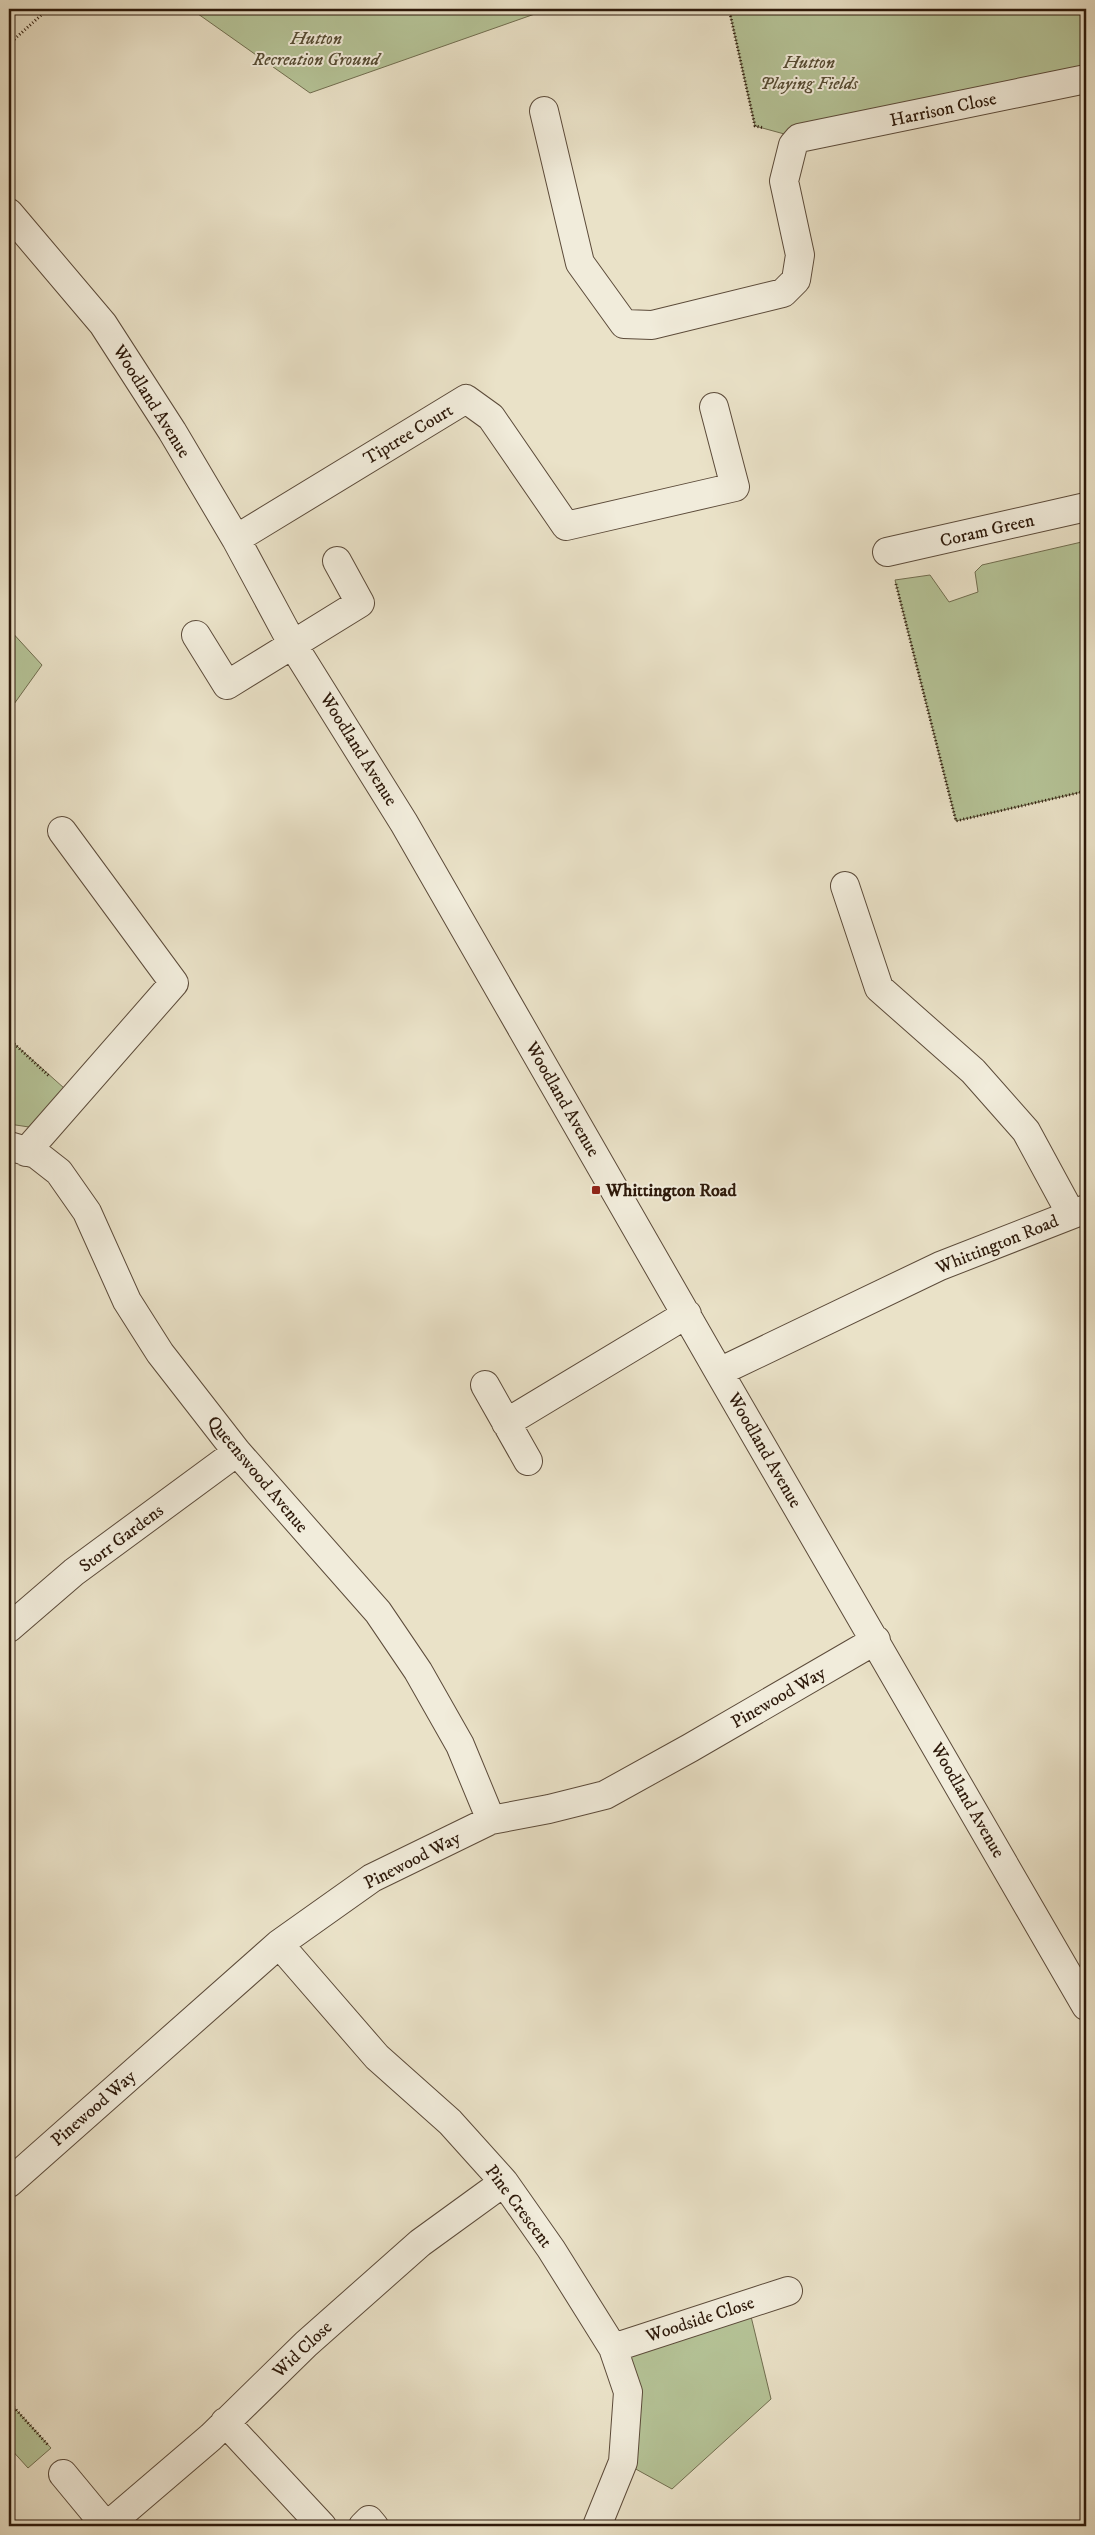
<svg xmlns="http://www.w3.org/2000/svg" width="1095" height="2535" viewBox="0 0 1095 2535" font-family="'IM FELL DW Pica',serif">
  <rect width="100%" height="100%" fill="#eae2c8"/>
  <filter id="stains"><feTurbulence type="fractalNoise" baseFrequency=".004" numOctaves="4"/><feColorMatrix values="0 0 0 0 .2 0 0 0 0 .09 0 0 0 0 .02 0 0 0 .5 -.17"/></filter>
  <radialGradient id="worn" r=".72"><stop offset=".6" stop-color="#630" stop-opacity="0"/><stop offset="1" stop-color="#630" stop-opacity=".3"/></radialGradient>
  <path fill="#b5c397" stroke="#716e50" d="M191,9H549L310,93Z
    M729,9H1086V79L799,138L755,126Z
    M1086,541V791L956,821L895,580L930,575L949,602L978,592L975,572L982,565Z
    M9,629L42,665L9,711Z
    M9,1039L64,1088L29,1127L9,1124Z
    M748,2304L771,2399L672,2489L623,2462L613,2348Z
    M9,2402L51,2448L28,2468L9,2447Z"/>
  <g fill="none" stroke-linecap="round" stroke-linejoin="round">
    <defs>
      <path id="minor" d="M544,111L580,263L624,324L652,325L783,293L796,280L800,255L784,181L793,145L799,138L1086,79
        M9,213L103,324L172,431L236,539L293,645L404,823L719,1372L1086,2006
        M236,539L466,399L491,417L566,526L735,487L714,407
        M887,552L1086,507
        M196,635L227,685L360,603L337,561
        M845,886L879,988L973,1071L1026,1131L1071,1214
        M9,1146L36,1154L59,1172L87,1212L127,1301L160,1353L237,1452L378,1612L418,1671L460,1745L491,1820
        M26,1152L174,983L62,831
        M719,1372L940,1266L1086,1209
        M485,1385L528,1461
        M506,1423L687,1314
        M9,1628L74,1572L237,1452
        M279,1944L377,2057L450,2122L504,2182L551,2249L613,2348L628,2392L623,2462L597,2526
        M9,2183L279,1944L372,1878L491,1820L549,1809L605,1795L690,1748L876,1640
        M613,2348L788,2291
        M225,2422L322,2526
        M63,2474L106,2526
        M107,2526L211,2437L306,2344L420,2243L504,2182
        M363,2526L369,2520L374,2526"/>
    </defs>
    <use href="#minor" stroke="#5c4b3a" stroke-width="30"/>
    <path stroke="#2d190a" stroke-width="3" stroke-dasharray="1 2.5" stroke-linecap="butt" d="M729,9L755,126L764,128
      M9,44L48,9
      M896,584L956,821L1086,791
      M9,1039L49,1076
      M9,2402L48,2445"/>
    <use href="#minor" stroke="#f1ecdb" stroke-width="28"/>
  </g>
  <rect fill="#8f2418" stroke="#f1ecdb" stroke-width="2" x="591" y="1185" width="10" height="10" rx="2.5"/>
  <g text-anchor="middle" stroke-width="4" stroke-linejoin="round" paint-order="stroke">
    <g font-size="18" font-style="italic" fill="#564c34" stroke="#f1ecdb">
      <text x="316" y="44">Hutton<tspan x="316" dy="21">Recreation Ground</tspan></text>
      <text x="809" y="68">Hutton<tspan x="809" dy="21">Playing Fields</tspan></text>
    </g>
    <g font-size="18" fill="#2d190a" stroke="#f1ecdb">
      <text transform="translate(943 109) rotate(-12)" y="6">Harrison Close</text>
      <text transform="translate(152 401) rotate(58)" y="6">Woodland Avenue</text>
      <text transform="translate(408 434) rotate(-31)" y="6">Tiptree Court</text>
      <text transform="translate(987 530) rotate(-13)" y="6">Coram Green</text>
      <text transform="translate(359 749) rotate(58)" y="6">Woodland Avenue</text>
      <text transform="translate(563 1099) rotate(60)" y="6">Woodland Avenue</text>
      <text transform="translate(997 1244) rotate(-22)" y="6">Whittington Road</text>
      <text transform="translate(765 1450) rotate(60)" y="6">Woodland Avenue</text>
      <text transform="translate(258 1474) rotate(50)" y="6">Queenswood Avenue</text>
      <text transform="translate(121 1538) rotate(-37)" y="6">Storr Gardens</text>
      <text transform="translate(778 1697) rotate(-30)" y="6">Pinewood Way</text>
      <text transform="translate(968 1800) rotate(60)" y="6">Woodland Avenue</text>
      <text transform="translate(412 1860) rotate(-27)" y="6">Pinewood Way</text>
      <text transform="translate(93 2108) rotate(-41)" y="6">Pinewood Way</text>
      <text transform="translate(519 2206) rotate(53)" y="6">Pine Crescent</text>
      <text transform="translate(700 2319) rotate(-18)" y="6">Woodside Close</text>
      <text transform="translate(302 2349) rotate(-43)" y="6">Wid Close</text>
    </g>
    <g font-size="18" font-weight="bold" fill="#2d190a" stroke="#f1ecdb" text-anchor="start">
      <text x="606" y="1196">Whittington Road</text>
    </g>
  </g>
  <rect width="1095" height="2535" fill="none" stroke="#eae2c8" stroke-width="30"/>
  <rect x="10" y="10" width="1075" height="2515" fill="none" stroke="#2d190a" stroke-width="2.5"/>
  <rect x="15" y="15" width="1065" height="2505" fill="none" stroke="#2d190a"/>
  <rect width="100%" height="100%" filter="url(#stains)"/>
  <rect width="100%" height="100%" fill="url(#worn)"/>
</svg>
